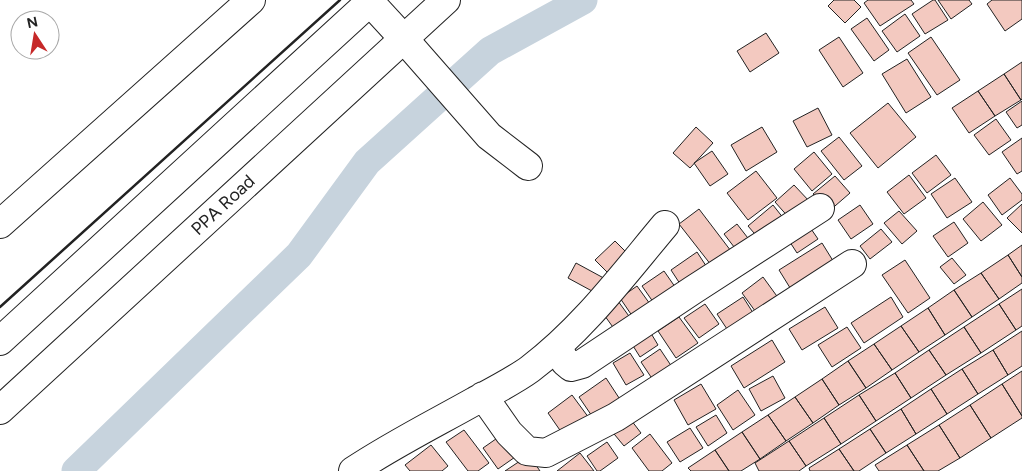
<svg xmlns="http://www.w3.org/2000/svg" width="1022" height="471" viewBox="0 0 1022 471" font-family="Figtree,sans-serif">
  <rect width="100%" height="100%" fill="#fff"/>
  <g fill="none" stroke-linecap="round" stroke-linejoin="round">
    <path stroke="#c7d3dd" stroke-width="29" d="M76,471L299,255L367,162L490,51L583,0"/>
  </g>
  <path fill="#f3c9c0" stroke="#222" d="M834,0H854L861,7L845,23L828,6Z
    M868,0H911L914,4L880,26L864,3Z
    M933,0H935L948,20L925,34L912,14Z
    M938,0H969L972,4L951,19Z
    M992,0H1022V19L1005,31L987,4Z
    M905,14L920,36L897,52L882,31Z
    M867,18L889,50L874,61L851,29Z
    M766,33L779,53L750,72L737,51Z
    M839,37L863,73L843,87L819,50Z
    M931,37L960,80L937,95L908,53Z
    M907,59L931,97L906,113L882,74Z
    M1022,62V99L1021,100L1004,74Z
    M1004,74L1021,100L995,116L978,91Z
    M978,91L995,116L969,133L952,108Z
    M1022,101V125L1017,128L1006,112Z
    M888,103L916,137L878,168L850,133Z
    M818,108L832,135L807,147L793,121Z
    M996,119L1011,140L989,155L974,135Z
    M696,127L713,143L690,168L673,153Z
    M762,127L777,152L746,171L731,145Z
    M839,137L862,166L844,180L821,151Z
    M1022,138V171L1017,174L1002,152Z
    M712,151L728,174L710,186L694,163Z
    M814,152L832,174L812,191L794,169Z
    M936,155L951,175L927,193L912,173Z
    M756,171L777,198L748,220L727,193Z
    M909,175L926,198L904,214L887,192Z
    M835,176L850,193L828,212L813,194Z
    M955,178L972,202L947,218L931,194Z
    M1010,178L1022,194V200L1002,215L988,195Z
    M794,185L810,202L791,220L775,202Z
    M983,202L1002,225L981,241L963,219Z
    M1022,204V233L1007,218Z
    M773,205L784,219L760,240L748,226Z
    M860,205L873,224L851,239L838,220Z
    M699,209L734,255L715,270L679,224Z
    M899,211L917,231L902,244L884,223Z
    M954,222L968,243L948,257L933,236Z
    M807,223L818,239L797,253L786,236Z
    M737,224L751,242L738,252L724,234Z
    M881,229L892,242L870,259L860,246Z
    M615,241L629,255L609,274L595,260Z
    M822,243L835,264L792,291L779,270Z
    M1022,245V277L1008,255Z
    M697,252L712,275L686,293L671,270Z
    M1008,255L1022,277V283L999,299L981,273Z
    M952,258L966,275L954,284L940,267Z
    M905,260L930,298L908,313L882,275Z
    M576,263L611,282L603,297L568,278Z
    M664,271L680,294L658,309L642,286Z
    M981,273L999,299L972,317L954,290Z
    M763,277L779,299L758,315L742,293Z
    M637,286L655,311L637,323L620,298Z
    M1022,289V326L1016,330L999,304Z
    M954,290L972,317L945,335L928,308Z
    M743,297L757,319L731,335L717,314Z
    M891,297L903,317L864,343L851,323Z
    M618,301L631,319L615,330L602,312Z
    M705,304L719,324L699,338L684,318Z
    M999,304L1016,330L981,353L964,327Z
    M825,307L838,328L802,350L789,329Z
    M928,308L945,335L919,352L901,326Z
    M679,317L698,343L676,358L658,331Z
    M901,326L919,352L892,370L874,344Z
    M847,327L861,348L832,367L818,345Z
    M964,327L981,353L946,375L929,350Z
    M649,330L658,345L640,357L630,341Z
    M1022,331V366L1008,375L993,350Z
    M772,340L785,362L744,388L731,366Z
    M874,344L892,370L866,388L848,361Z
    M660,349L676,373L657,386L641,362Z
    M929,350L946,375L911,398L895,373Z
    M993,350L1008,375L978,394L962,369Z
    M630,353L644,375L626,385L613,363Z
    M848,361L866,388L839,405L822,379Z
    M962,369L978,394L947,414L931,389Z
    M1022,371V416L1002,384Z
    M895,373L911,398L876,421L859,395Z
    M773,376L785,398L761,411L749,389Z
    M606,378L623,404L596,422L579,397Z
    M822,379L839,405L813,423L795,397Z
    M701,384L716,409L688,425L674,400Z
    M1002,384L1022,416V418L991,438L970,405Z
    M931,389L947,414L916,434L901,409Z
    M738,390L755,415L733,430L717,405Z
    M572,395L589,418L564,436L548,413Z
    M859,395L876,421L841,444L824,418Z
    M795,397L813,423L786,441L768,415Z
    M970,405L991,438L960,458L939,425Z
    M901,409L916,434L886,453L870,429Z
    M716,415L727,433L708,446L696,427Z
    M768,415L786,441L760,459L742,432Z
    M628,416L641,433L624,446L610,429Z
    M824,418L841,444L806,466L789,441Z
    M939,425L960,458L938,471H924L907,445Z
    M690,428L703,448L680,462L667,442Z
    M870,429L886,453L859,471H854L839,449Z
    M464,430L489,463L478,471H468L446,442Z
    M742,432L760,459L741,471H729L715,450Z
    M503,434L518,455L498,469L483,448Z
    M650,434L672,463L662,471H649L632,448Z
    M789,441L806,466L799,471H759L755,463Z
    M607,442L618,458L600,471H597L587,456Z
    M431,445L448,466L442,471H410L405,465Z
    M907,445L924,471H879L875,465Z
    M839,449L854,471H810L809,468Z
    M715,450L729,471H691L688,468Z
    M580,453L594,471H557Z
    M529,455L540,471H505Z"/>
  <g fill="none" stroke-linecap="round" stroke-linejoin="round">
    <defs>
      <path id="minor" d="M370,2L404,39L489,136L528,166
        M0,224L251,0
        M558,346L565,362L571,367L582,364L693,290L820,208
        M483,396L509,433L527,451L546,453L616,417L852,264
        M353,471C392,445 434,424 475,401C492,392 515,380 530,369C583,329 623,275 665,225"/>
      <path id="highway" d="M0,341L372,0
        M0,410L446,0"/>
    </defs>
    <use href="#minor" stroke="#222" stroke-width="30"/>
    <use href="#highway" stroke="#222" stroke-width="30"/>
    <use href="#minor" stroke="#fff" stroke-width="28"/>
    <use href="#highway" stroke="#fff" stroke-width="28"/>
    <path stroke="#222" stroke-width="2.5" d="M0,307L340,0"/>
  </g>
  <g text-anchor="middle" stroke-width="4" stroke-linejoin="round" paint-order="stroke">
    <g font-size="18" fill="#222" stroke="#fff">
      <text transform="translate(223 205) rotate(-43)" y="6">PPA Road</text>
    </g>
  </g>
  <g transform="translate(35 35) rotate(348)"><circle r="24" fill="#ffffff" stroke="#a7a7a7"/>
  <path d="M0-4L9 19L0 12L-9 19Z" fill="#c62828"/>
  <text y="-8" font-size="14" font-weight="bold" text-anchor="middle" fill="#222222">N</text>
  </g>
</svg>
